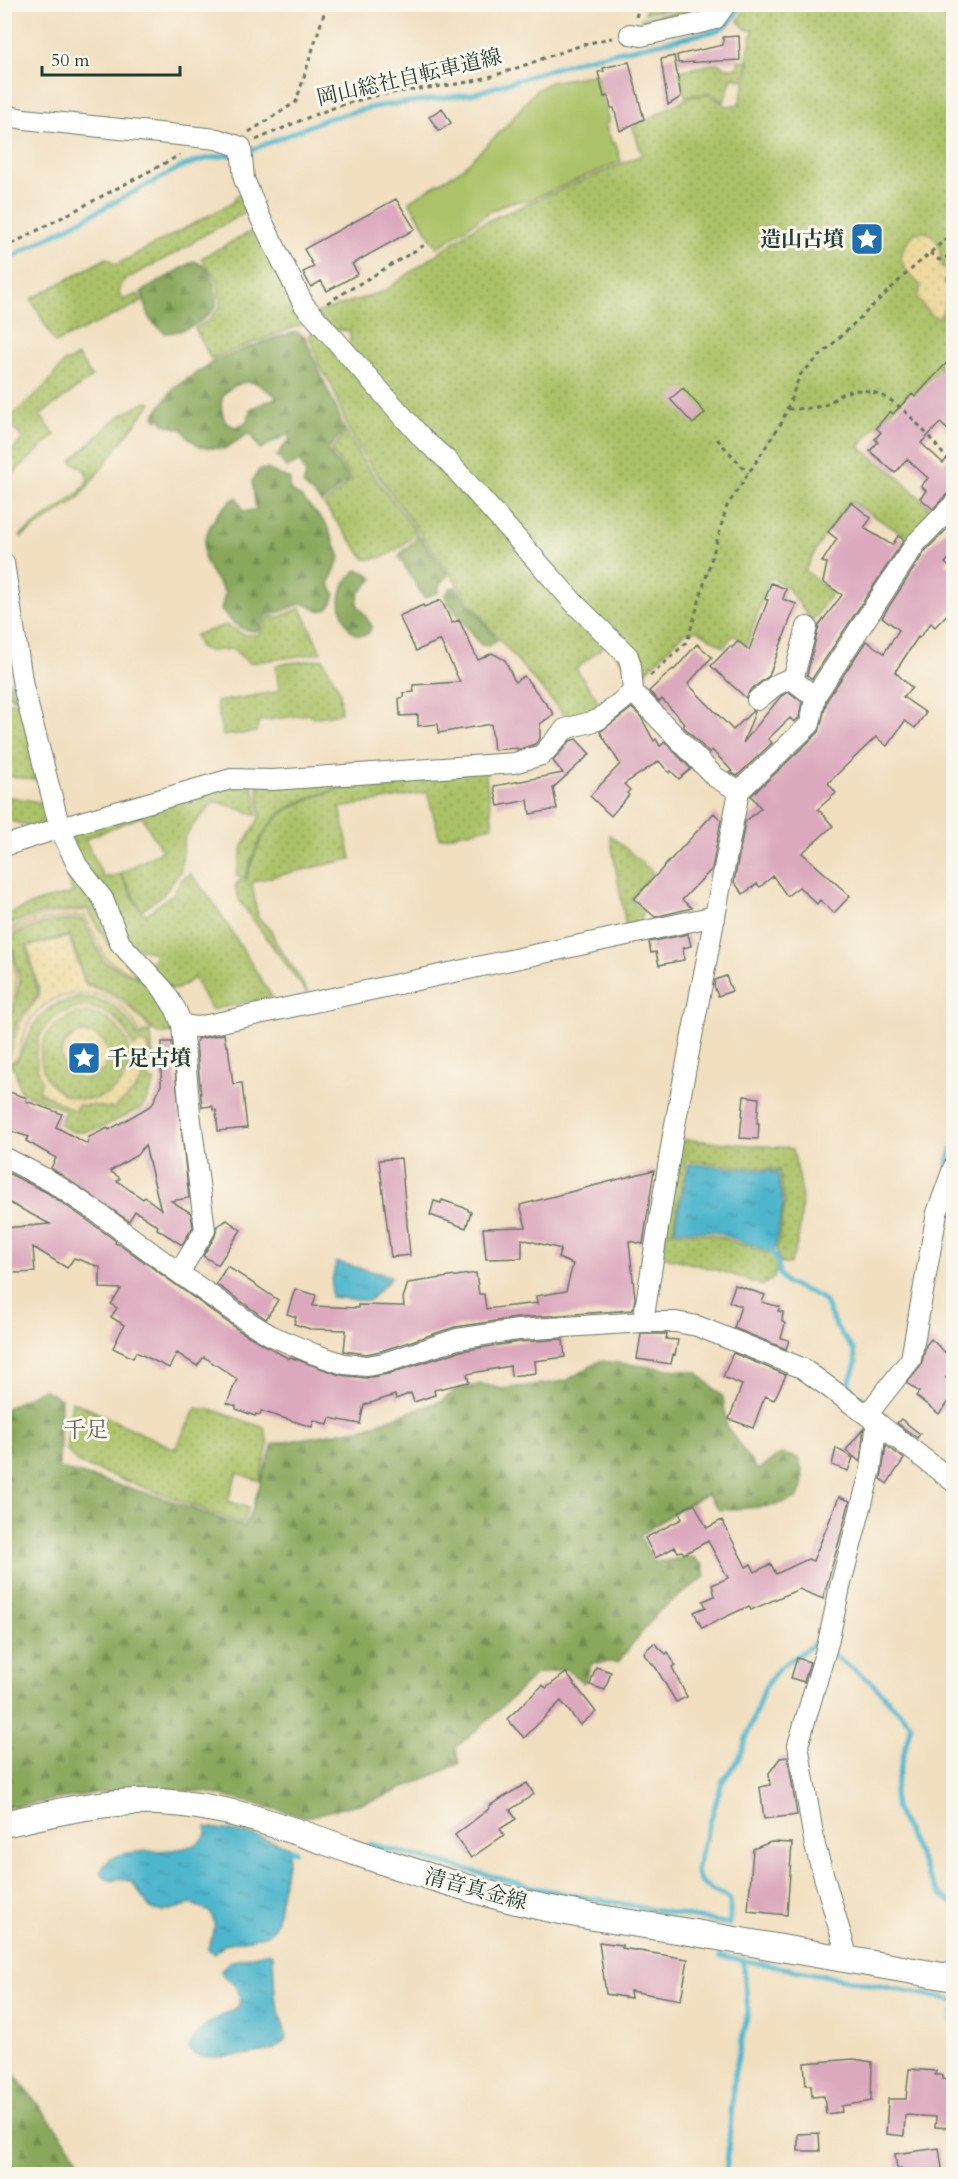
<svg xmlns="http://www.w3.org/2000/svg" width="958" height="2179" viewBox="0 0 958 2179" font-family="Cardo,'Noto Serif JP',serif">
  <defs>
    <pattern id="grass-dots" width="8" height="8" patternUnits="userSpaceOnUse" patternTransform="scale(1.5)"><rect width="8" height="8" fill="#acc267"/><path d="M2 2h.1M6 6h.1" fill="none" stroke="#8b9f56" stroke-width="1.8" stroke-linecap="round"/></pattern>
    <pattern id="forest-firs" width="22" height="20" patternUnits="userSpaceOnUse" patternTransform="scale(1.5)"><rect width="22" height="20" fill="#89a85c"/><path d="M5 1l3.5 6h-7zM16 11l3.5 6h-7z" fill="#6f8a4d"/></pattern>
    <pattern id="sand-dots" width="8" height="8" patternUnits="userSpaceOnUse" patternTransform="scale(1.5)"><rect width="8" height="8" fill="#eeda9e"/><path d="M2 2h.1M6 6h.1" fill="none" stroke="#ccbc89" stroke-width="1.8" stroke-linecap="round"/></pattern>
    <pattern id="water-ripples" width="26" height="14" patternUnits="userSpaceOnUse" patternTransform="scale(1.5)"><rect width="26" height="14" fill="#4eb6cc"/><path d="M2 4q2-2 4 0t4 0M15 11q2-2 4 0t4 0" fill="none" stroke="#4095a6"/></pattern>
  </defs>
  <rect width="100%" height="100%" fill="#fbf7ec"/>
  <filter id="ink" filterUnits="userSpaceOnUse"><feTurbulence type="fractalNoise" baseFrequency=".0167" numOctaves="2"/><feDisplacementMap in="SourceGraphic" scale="12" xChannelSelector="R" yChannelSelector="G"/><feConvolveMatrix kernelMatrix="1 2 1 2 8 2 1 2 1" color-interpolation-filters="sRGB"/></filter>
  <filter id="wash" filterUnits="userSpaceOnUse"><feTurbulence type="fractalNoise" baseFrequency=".008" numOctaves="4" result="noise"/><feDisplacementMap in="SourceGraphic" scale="24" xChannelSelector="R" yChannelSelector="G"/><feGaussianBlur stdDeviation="1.35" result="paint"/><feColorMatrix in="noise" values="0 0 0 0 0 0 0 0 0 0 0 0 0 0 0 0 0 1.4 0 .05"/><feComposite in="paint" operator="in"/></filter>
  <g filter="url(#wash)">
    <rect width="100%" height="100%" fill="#f1dfc0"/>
    <path fill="url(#grass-dots)" stroke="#66804e" stroke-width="1.5" fill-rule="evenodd" d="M647,5V4L702,5L644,13Z
      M708,5H720L714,12L643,27L641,18L706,7Z
      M747,5H953V352L939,367L942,372L937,379L932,375L915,394L911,392C891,410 875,424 859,447L896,475L935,512L910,539L850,501L826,533L805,570L832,593L812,621L787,587L770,577L747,645L733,635L724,647L697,630L684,633L638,680L350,347V331L332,329L316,313L384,291L478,225L642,155L633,127L689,97L710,95L727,106L739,104L750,65L747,56L753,30H747L738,21Z
      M746,60L748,65L743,80L732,77L724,102L711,93L685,96L679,71L717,63L727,68H738V61Z
      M244,191L252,209L197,239L189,246L124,280L119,292L123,300L138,294L142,302L55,343L31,299L107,258L116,265L234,202L235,197Z
      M260,227L308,317L306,323L211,359L195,328L208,321L220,307L218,281L201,258Z
      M317,329L609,642L576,669L601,705L568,720L488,626L363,455L348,428L331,384L320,367L309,335Z
      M78,356L92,377L40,415L55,435L5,481V457L23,439L10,424L5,428V422L47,384L65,361L68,362Z
      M146,402L151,403L78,499L21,537V535L79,493L88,479L85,470L71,461L118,417Z
      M346,431L362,460L417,533C401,547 386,561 365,559L324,505L352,479L331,451Z
      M301,608L321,653L249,663L233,649L210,651L200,648L195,635L226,625L245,635H258L270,616L279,617Z
      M323,659L340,691L341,713L313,718L310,714L259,721L256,732L223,736L216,702L276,692L279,690L276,667L280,664Z
      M4,702L22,703L40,780L5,776Z
      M485,770L493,826L440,838L427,792L340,808L351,859L254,881L252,884L258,918L271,930L276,943L300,978L309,996L240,902L235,886L239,881H246C252,861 259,839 272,823C307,782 433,775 485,770Z
      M391,778C358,784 292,795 271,823C258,840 251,859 245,878L236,876L243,846L260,817L258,785Z
      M251,782L256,798L257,815L215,801L193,825L184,839L181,870L163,895L142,910L121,873L162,851L138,810Z
      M5,796L50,804L53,821L32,826L5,820Z
      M136,810L140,817L85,839L104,878L120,874L141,912L147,914L174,893L181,880L190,873L213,902L272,997L211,1010L194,978L177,989H171L146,961L152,963L155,953L132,946L80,862L70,830Z
      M610,835L653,872L631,899L643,910L641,925L626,927Z
      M74,872L158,990L177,1033L159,1034L153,1030L125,1000L107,990L86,983L70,935L26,946L38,994L17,1022L5,1063L4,1029L14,1010L20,981L10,936L44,923L83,919L104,962L142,980L112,944H109L88,908L41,913L5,926V917L9,914L40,901L73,893L66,875Z
      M79,997C111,998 123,1010 139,1037L150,1032C154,1049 153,1064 149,1080L155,1082L143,1107L101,1128L84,1132H74L60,1125L65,1110L20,1092L16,1071L9,1064L17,1061C36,1025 32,1008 79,997ZM95,1008C102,1012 113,1016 119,1022C137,1038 135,1067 137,1089L103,1108L93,1105H78L75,1111L38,1092L42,1082L38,1040L65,1011Z
      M85,1012C120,1017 143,1049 121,1082C114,1091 101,1099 90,1099C31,1103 20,1022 85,1012ZM85,1032L100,1038L78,1078C64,1071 53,1048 71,1037C75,1034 81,1033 85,1032Z
      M678,1139L788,1148L793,1150C795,1160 798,1171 800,1182C804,1202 800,1248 789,1264H782L778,1256L777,1250L785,1203L779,1170L687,1161L672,1232L711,1234L773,1255C779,1262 776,1270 774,1278L762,1286L728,1273L662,1256Z
      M72,1401L175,1449L196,1408L217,1411L265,1428L268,1445L260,1481L237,1473L228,1501L248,1508L243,1524L78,1463L66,1449Z"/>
    <path fill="url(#forest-firs)" stroke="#547248" stroke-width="1.5" fill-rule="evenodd" d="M194,261C214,268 217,288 216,307C202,323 187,332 165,333L151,321L141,292Z
      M297,332L305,337C317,368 332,398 345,429L327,450L349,479L322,503L303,484L306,475L300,461L287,468L277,455L289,440L290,433L260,449L249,433L224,449L200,447L187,436L182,429L163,424L162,419L157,420L154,416L173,388L216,360L277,337ZM245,382L256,383L277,397L250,409C249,420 246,424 235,427L226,423C216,400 221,389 245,382Z
      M266,469L290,479V490L301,497L326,524L340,557L329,584L335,594C329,617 320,612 303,603L277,613L268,614L258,631C241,632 232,623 221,610L225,593C219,583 206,568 204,556C201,533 219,508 237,497L243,511L256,510L252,481L259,470Z
      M419,536L448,575L439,585V592L424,598L399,557L401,553Z
      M357,570L367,573L373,579L359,593L357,604L372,626L368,634C367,634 360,636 359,635C346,633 338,605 341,594C343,583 349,577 357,570Z
      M456,587L497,640L489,646L481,645L449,604L445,596L450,588Z
      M4,659L8,680L19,699L5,696Z
      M600,1361L696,1372L723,1397L727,1427L757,1470L781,1454L798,1458C804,1474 805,1483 797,1498L773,1506L719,1510L707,1494L678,1510L640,1536L654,1562L693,1557L703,1566L705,1577L659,1611L618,1662L592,1663L584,1683L566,1669L536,1674L481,1727L456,1747L459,1764L378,1799L307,1817L207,1792L149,1789L95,1793L5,1808V1409L43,1389L61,1399L59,1468L157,1496L244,1527L252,1509L273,1444L364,1428L441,1401L456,1390L482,1384L503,1389L566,1381Z
      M4,2061L60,2133L86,2171L95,2174H5Z"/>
    <path fill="url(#sand-dots)" stroke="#868c69" stroke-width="1.5" fill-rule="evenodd" d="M925,232C941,236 940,253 942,267L950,270L951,279L944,280L949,294L941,316L938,318L931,315L917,298L921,286C901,266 892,257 915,233Z
      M88,910L109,946H112L139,978L106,959L85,916L43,920L8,933C15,969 23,989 5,1023V930L44,915Z
      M69,937L85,984C116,995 130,1005 151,1030L140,1034C135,1025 131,1015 122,1008C94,985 52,990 31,1019C23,1031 22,1046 17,1059L7,1064L19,1024L40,995L28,946Z
      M85,1007C110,1010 124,1023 133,1046L141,1043L149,1046C148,1081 139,1087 113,1109L93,1105H78L75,1111L38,1091L42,1082C27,1044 42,1012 85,1007ZM85,1012C120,1017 143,1049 121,1082C114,1091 101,1099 90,1099C31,1103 20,1022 85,1012Z
      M62 1056a23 23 0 1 1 46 0a23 23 0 1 1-46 0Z"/>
    <path fill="#acc267" stroke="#66804e" stroke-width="1.5" d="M596,74L609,122L605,124L612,143H615L621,161L528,201L510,202L491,211L437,248L409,201L462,169L507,125L535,91L550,82Z"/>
    <path fill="url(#water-ripples)" stroke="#367a80" stroke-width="1.5" d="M689,1164L777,1172L783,1205L774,1253L712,1231L674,1230Z
      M336,1262L391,1276V1278L369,1301L331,1297L332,1280Z
      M206,1827L248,1834L290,1847L276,1924L271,1932L264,1936L225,1944L215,1954L208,1949C212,1931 219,1931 210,1912L192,1904L163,1912L151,1909L132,1882L119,1878L113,1881L105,1878L101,1873C111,1834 189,1867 207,1833Z
      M269,1952L273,1955L275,1997L286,2035L285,2041L273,2050L237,2056L203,2057L193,2054L189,2049C194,2026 220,2018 238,2007C244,1991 233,1984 222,1974L221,1970L229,1962Z"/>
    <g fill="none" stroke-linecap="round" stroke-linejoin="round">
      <path stroke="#4eb6cc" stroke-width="5" d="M4,261L183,166L205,159L249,151L326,119L373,107L472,94L584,59L716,31C729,26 735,17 741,4
        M947,1164L954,1145
        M771,1249L778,1262L779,1273L786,1283L818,1296L825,1302L835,1325L854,1351L856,1363L849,1383V1390L854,1395L867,1400
        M832,1654L870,1681L911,1724L894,1794L895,1807L931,1881L938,1892L954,1905
        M370,1844L537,1888L730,1924V1899C718,1893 698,1886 696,1870L722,1782L739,1758L765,1687L779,1668L820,1640
        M283,1849L295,1851
        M720,1956L954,2000
        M954,2010L952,2020L954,2026
        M726,2174L735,2071L748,2012L743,1960"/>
    </g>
    <g id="blocks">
      <path fill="#dba8bd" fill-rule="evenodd" d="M739,36L740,60L678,63L677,55L723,45V37Z
        M674,56L681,97L668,105L661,59Z
        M629,62L644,119L620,131L614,108H611L608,96L604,97L598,72L604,71L603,68Z
        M442,108L451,123L439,131L429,117Z
        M396,199L415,229L352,264L358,274L327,291L321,281L311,287L303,272L314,267L304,249Z
        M954,355V435L940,423L921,443L943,463L954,451V492L946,495L933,509L920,498L926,491L921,486L928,478L907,459L895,473L870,451L878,442L875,439L881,432L876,428L890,411L893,414L912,394L915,397Z
        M683,388L705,413L693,424L670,399Z
        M851,502L871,518L864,528L892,545L898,536L904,540L812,679L807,675L819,625L842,595L823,582L827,563L822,562L837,539L828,532Z
        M954,522V554L945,563L954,571V607L935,627L931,623L919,638L918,637L895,672L912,688L903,697L926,713L915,728L905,721L887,746L876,737L828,783L836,793L818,809L833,826L802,853L850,896L834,913L820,900L817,904L799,887L787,896L773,876L760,887L757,884L743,894L734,882L745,822L761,808L751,796L819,732L827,700L866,641L884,653L899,630L882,617L925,551Z
        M771,583L786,589L783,599L796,604L769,676L750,690L746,698L711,666L730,646L732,648L738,641L749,650L768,600L765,599Z
        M441,600L452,623L459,620L478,660L492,653L505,660L515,682L524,676L554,714L540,724V739L535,744L517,750V748L494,750L491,724L439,733L438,724L418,726V715L400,716L399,698L404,697L403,693L414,692L413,685L460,682L440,640L416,651L399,616L423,605L424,607Z
        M697,644L712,657L688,684L733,730L753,711L755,712L743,743L781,696L789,692L802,702L799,718L794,722L790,718L768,739L772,743L737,776L730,772L732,771L712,750L709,753L683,726L685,724L662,699L659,702L649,691L673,669L674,670Z
        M632,708L641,717L654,741L656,739L660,746L665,742L691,769L679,779L671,771L669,773L659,761L624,784L630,790L627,793L629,795L611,816L590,796L620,764L600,732Z
        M576,739L590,754L553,788L557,809L530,814L528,800L498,806L494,786L563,773L553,761L570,741Z
        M714,813L721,820L712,869L682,900L692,908L655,917L634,899Z
        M688,934L691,946L683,948L684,960L659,965L656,952L651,953L649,942Z
        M726,976L732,991L718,996L714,986L715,980Z
        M224,1034L226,1046H228L233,1084L242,1083L247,1128L218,1131L216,1110H213V1106L202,1107L196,1043L197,1039Z
        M162,1042H172L189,1198L171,1201L191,1213L193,1227L182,1245L157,1229L158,1226L135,1211L129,1221L51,1168L56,1158L26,1141L29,1137L4,1129V1090L27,1098L26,1101L62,1114L56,1127L87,1144L89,1137L108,1128L109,1130L152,1105L161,1085ZM145,1145L159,1203L161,1209L145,1197L143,1199L117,1181L120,1178L110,1171L137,1155Z
        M744,1096L759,1098L757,1123H759L758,1139L740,1138Z
        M401,1158L410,1255L391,1257L379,1160Z
        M654,1170L643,1244L629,1241L635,1298L633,1310L517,1318L455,1327L381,1351L366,1354L344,1351L346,1330L310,1329L294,1324L296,1317L287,1314L295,1289L316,1295L313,1306L358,1308V1305L404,1306L403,1298L408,1283L476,1273L479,1294H484L486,1309L537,1303L536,1296L566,1291L573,1264L558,1258L561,1249L522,1239V1258L486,1259L483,1228L526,1227L520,1205Z
        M4,1171L46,1192L90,1222L116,1241L115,1243L121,1245L240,1331L289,1359L290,1357L340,1375L366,1378L388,1374L460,1351L519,1342L563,1339L565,1357L535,1361L536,1373L511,1376L510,1366L467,1374L469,1382L434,1390L435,1395L414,1402L411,1393L396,1399L395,1395L364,1405L360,1424L330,1418L328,1425L314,1420L312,1427L261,1411L260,1415L256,1414L255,1416L236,1409V1406L227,1403L237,1379L204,1357L197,1366L177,1353L169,1368L136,1352L133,1358L113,1348L124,1325L111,1317L117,1308L111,1304L121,1289L100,1288V1267L74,1258L67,1268L33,1247L35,1272L17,1273L4,1270V1228L50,1224L4,1200Z
        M442,1200L468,1209V1211L471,1212L466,1228L430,1215L434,1201L441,1203Z
        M227,1220L241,1230L218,1265L203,1256L215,1236L217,1226Z
        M227,1266L278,1300L266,1319L216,1284Z
        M735,1285L765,1295L762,1302L780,1307L778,1311L783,1312L782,1321L785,1324L781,1338L789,1340L786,1349L734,1328L741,1306L729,1302Z
        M641,1334H667L666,1339L678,1340L675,1355L673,1354L671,1364L637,1359Z
        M931,1339L954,1361V1370L946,1378L950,1381L947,1385L954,1390V1396L939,1414L916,1396L919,1392L907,1383L921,1366L926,1345Z
        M733,1353L786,1375L774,1400L765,1396L753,1428L729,1419L742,1385L723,1377Z
        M901,1419L920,1434L917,1438L897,1423Z
        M864,1428L860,1462L846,1450Z
        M886,1445L904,1459L887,1484L881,1479Z
        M836,1448L853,1458L848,1471L832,1465Z
        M839,1497L850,1501L823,1599L799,1589L751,1610L749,1606L702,1628L694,1612L706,1607L703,1601L715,1596L712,1585L728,1578L708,1541L684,1554L682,1551L678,1552L675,1547L655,1558L645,1538L682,1519L679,1512L694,1503L707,1528L722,1520L746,1567L751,1564L755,1572L771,1564L776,1574L808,1559L813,1561Z
        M654,1643L666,1654L668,1652L675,1665L672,1667L687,1697L676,1702L656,1668L645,1656L644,1652Z
        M797,1658L810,1662L804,1682L791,1678Z
        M596,1667L611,1672L605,1690L590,1685Z
        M566,1673L596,1712L580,1725L561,1701L524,1738L507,1719L543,1685L546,1688Z
        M788,1757L797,1815L764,1819L760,1787L770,1785L769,1773L780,1758Z
        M527,1783L534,1794L510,1810L516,1819L500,1829L504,1835L471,1858L455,1835L490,1808L489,1806Z
        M771,1842L792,1843L787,1915L748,1911L753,1849Z
        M599,1942L622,1945V1948L688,1959L681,2000L630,1991L631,1998L606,1994Z
        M854,2059L872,2062L871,2101L841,2106L842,2112L826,2114L824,2096L812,2097L811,2085H806L804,2063Z
        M909,2069L936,2071L935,2075H942V2079L954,2080V2114L950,2113L949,2128L935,2127L936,2117L905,2115L904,2136L886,2134L888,2099H906Z
        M819,2133L820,2151H798V2134Z
        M939,2148L943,2175H902L901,2168H897L895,2154Z"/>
    </g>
  </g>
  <g filter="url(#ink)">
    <use href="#blocks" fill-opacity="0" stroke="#687665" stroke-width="1.5"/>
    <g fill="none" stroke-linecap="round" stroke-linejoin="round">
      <defs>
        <path id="minor" d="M630,34L641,36L705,22L715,19L726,4
          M4,115L24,119L217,139L241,147L244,179L259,215L304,305L424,440L447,460L576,605L628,656L631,666L633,692L715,777L739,791L810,724L816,695L916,543L954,504
          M4,563L23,686L60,828L77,865L103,899L120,943L163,989L176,1010L182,1025L190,1113L205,1230L179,1273
          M807,627L793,680L815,697
          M757,700C767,693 780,678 793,680
          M4,846L60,828L231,779L273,780L514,763L542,755L565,729L598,720L633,692
          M182,1025L198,1027L706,918L715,919
          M4,1157L52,1182L97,1212L179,1273L247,1321L270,1335L314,1354L344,1364L367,1366L384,1363L457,1339L518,1330L643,1322H676L697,1326L802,1368L867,1415L954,1482
          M643,1322L673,1135L739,791
          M867,1415L911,1359L937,1213L954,1166
          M848,1959L815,1846L798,1745L828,1643L840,1587L871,1469L877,1422"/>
        <path id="major" d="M4,1824C56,1812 106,1800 159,1802C227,1805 289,1829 352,1851C407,1870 464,1888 520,1902C576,1916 633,1923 689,1932C777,1947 865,1962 954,1978"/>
      </defs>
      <use href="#minor" stroke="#687665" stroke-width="22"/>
      <use href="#major" stroke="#687665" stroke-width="28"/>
      <path stroke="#687665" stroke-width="3" stroke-dasharray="4.5 4.5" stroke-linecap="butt" d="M636,17L640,4
        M249,132L296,102L327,4
        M256,140C299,121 340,102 386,94C417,88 450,87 481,79C525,68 567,46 612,38
        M4,248L180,155
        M930,253L939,260L954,254
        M327,303L428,243
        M788,409C795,409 818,408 825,405C832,403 837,395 844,393C890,376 929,439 954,467
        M717,439L748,473
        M650,676L687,642L727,506L782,422L800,375L906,274L954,232"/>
      <use href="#minor" stroke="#fff" stroke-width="20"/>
      <use href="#major" stroke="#fff" stroke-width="26"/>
    </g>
  </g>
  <defs>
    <symbol id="sight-square" viewBox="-11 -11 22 22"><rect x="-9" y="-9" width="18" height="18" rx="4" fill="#1f6fb2" stroke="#fbf7ec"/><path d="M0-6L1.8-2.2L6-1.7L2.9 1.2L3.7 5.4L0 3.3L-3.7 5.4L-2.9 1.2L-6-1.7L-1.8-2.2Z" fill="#fff"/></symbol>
  </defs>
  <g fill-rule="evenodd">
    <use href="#sight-square" x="848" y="220" width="38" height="38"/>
    <use href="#sight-square" x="65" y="1039" width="38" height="38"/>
  </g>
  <g text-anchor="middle" stroke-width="6" stroke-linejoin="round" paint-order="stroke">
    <g font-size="21" fill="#1f3d34" stroke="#fbf7ec">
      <text transform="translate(409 77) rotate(-13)" y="7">岡山総社自転車道線</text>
      <text transform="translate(476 1889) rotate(15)" y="7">清音真金線</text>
    </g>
    <g font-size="21" font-weight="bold" fill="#1f3d34" stroke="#fbf7ec" text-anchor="end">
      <text x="844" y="246">造山古墳</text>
      <text x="107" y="1065" text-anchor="start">千足古墳</text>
    </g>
    <g font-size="22" fill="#616264" stroke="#fbf7ec">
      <text x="86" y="1437">千足</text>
    </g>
  </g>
  <rect width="958" height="2179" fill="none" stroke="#fbf7ec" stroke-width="24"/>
  <path d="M42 66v9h138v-9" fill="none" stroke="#1f3d34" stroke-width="3"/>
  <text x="51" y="66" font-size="18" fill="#1f3d34" stroke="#fbf7ec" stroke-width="4.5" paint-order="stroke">50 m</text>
</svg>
